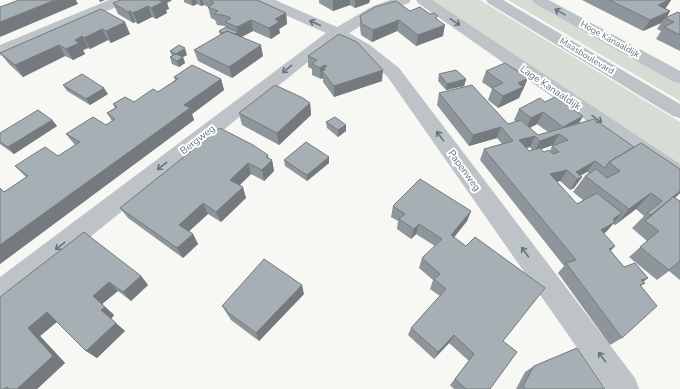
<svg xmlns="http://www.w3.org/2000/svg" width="680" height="389" viewBox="0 0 680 389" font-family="'Nunito Sans',sans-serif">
  <rect width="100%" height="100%" fill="#f7f7f4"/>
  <path fill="#d7dcd4" d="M430,0H480L680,122V167Z
    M508,0H533L680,82V101Z"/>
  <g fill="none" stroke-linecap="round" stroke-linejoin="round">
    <path fill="#bec3c7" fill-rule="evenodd" d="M109,0H128L126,3L0,56V45Z
      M256,0H275L337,27L373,6L390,0H411L409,3L383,12L349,33L370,45L399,68L635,378L639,389H606L387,76L358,52L338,40L329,45L9,302L0,305V277L326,33L258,3Z
      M416,0H432L680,164V183L673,181L418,3Z
      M486,0H503L680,104V118L673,116L488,3Z
      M532,0H549L680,71V83L674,82L534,3Z"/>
  </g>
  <path fill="#8e969b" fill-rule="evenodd" d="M172,0L167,3L169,9L166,10L167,13L156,19L152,17L138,24L135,22L133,23L118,14L113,3Z
    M184,0H257L286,13L287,24L279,29L280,33L271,39L253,31L242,37L263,56L232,78L198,61L194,50L220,35L219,31L226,27L225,26L217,25L215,20L211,18L208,7L204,5L201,6L197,4L193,6L184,2Z
    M319,0H370L369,3L355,8L350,5L333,11L319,3Z
    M582,0H671L665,9L670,11L667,17L680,13V51L656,39L661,31L657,29L661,23L643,31Z
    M101,9L130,34L111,43L108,40L90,49L88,48L83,50L85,54L73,60L65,56L23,77L9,64L0,53Z
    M410,11L438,19L443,36L416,46L397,31L372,42L361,35L360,27V16Z
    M170,51L187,55L183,57L185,63L179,67L172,64L170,57L172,56Z
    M308,56L382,81L334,97L323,82V78L321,79L312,75V69L308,67Z
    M486,71L523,90L522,91L519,98L498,108L488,100L492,89L482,82Z
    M439,74L466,79L464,86L446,90L438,81Z
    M174,77L221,79L224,90L192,114L194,120L0,264V188L4,192L26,177L15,166L58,156L75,145L66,134L106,125L112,121L107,113L115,108L113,104L134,102L158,92L175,80Z
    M63,85L108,94L90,105L67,91Z
    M439,93L508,124L516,122L514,120L519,109L545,102L583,116L579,123L634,147L680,169V193L675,198L680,201V280L669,271L657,280L629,257L647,241L632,228L644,216L636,209L615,225L613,224L606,232L604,233L611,251L624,267L645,283L641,286L622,338L610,345L558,273L564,266L480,160L484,149L502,144L497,138L469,146L437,105ZM537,124L548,132L538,135L530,128ZM553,145L554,146H552L550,151L544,152L541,149ZM530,147L532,150L529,151L527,148ZM587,172L589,173L585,176L573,192L583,200L577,204L556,182L560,181L570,190L574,188L582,177L580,176Z
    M310,103L311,115L279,145L242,125L239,113Z
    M52,120L57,126L14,154L0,144V133Z
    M326,122L346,125V131L338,137L327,128Z
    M220,128L272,160L274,171L264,181L251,174L240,185L246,198L221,222L208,214L189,231L193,234L198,244L183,258L128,218L120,208Z
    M329,157V163L307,181L285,166L284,160Z
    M393,206L471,211L467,221L454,237L503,341L490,389H454L450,385L469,361L449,343L434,359L408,335L411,328L440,296L430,289L433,280L419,268L422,258L435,246L416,234L411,239L397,229L398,221L391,217Z
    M141,276L148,285L131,301L118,291L102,304L114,315L111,319L125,331L97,358L86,351L57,322L40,336L65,363L37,389H0V297Z
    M304,294L259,341L231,320L222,306Z
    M534,366L605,389H516L525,372Z"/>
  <path fill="#747a7e" d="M55,0H76L78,4L0,37V22Z
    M99,0H105L100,2Z
    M159,0H172L167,3L169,9L166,10L167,13L156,19L151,8Z
    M191,0H196L197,4L193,6Z
    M200,0H202L204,5L201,6Z
    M333,0H350V5L333,11Z
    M355,0H370L369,3L355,8Z
    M669,0H671L665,9L658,5Z
    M148,6L152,17L138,24L133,13Z
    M130,11L135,22L133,23L128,12Z
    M670,11L666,18H665L661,23L643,31L650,20Z
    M286,13L287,24L279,29L280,33L271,39L269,28L275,19Z
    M251,20L253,31L239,38L231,37L238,32L237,27Z
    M399,20L397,31L372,42L373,30Z
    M125,22L130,34L111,43L106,31Z
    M445,25L443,36L416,46L418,35Z
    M102,29L108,40L90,49L84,38Z
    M82,36L88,48L83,50L85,54L73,60L66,49L75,40Z
    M59,45L65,56L23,77L15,65Z
    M261,45L263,56L232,78L229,67Z
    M185,48L187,55L183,57L185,63L179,67L177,61L176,54Z
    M325,65V69L324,67V73L322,71L323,78L321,79L320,68Z
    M383,70L382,81L334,97V86Z
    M528,78L523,90L522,91L519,98L498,108L503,96L518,83Z
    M221,79L224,90L192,114L194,120L0,264V245L184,105Z
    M466,79L464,86L446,90L447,84Z
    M104,88L108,94L90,105L86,99Z
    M310,103L311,115L279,145L277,133Z
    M543,112L537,124L525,130L531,118Z
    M583,116L576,128L559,134L553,145L534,152L540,141L559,134L563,127Z
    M52,120L57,126L14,154L8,147Z
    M346,125V131L338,137V130Z
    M501,127L497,138L469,146L473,135Z
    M535,136L530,147L514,151L519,140Z
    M268,155L269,163L272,160L274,171L264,181L262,170L266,157Z
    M329,157V163L307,181V175Z
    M595,161L587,172L576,178V172Z
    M248,163L251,174L234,190L230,180Z
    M567,170L560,181L543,185L550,174Z
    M582,177L574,188L570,190L577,179Z
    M243,187L246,198L221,222L216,212Z
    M680,191V193L678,195L646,221H645L651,215Z
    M651,193L636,209L615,225L629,209Z
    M203,203L208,214L185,235L179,225Z
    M471,211L467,221L448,245L451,235Z
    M622,213L606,232L592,240L601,230L613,219Z
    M419,224L416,234L411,239L414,229Z
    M193,234L198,244L183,258L177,248Z
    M615,246L606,256L609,249Z
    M141,276L148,285L131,301L123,292Z
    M648,278L637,287L641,280Z
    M109,282L118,291L102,304L114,315L111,319L101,310L93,296Z
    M302,285L304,294L259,341L256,333Z
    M47,312L59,320L40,336L65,363L37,389H17L28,328Z
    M116,323L125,331L97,358L86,351Z
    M454,335L449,343L434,359L438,352Z"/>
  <path fill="#a5afb4" stroke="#747a7e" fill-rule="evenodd" d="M19,0H55L0,22V7Z
    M121,0H160H159L163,2L151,8L148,6L133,13L130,11L128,12L113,3Z
    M212,0H257L286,13L275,19L279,22L269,28L251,20L237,27L225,22L231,18L223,15L214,14L218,11L208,7L214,3L210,1Z
    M609,0H669L658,5L670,11L650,20Z
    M396,1L410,11L420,7L430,14L434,13L438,16L435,18L445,25L418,35L399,20L373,30L362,24L360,16L375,7Z
    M101,9L125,22L106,31L102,29L84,38L82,36L75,40L79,43L66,49L59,45L15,65L0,53Z
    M678,12L680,13V35L664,27L674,22L665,18Z
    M226,27L238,32L235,34L227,31L223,33L219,31Z
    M227,31L261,45L229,67L194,50Z
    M339,34L357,42L383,70L334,86L322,71L325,70L324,67L327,66L325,65L320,68L312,64L317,60L308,56Z
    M179,45L185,48L176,54L170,51Z
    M176,54L183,57L177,61L170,57Z
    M505,63L528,78L518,83L523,87L503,96L492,88L503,83L486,71Z
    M192,65L221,79L184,105L190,108L0,245V188L4,192L28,176L15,166L45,147L58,156L80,142L66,134L93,117L106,125L115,119L107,113L117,107L113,104L125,97L134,102L153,89L158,92L178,79L174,77Z
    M456,70L466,79L447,84L439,74Z
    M82,74L104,88L86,99L63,85Z
    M275,85L303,98L310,103L277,133L239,113Z
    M472,85L508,124L521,120L538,135L594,119L634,147L609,162L605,168L595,161L576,172L582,177L577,179L567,170L550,174L577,204L597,193L622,213L613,219L615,222L601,230L615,246L609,249L624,267L635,263L648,278L641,280L645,283L640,285L657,306L622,338L566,263L576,260L484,149L513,141L501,127L473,135L439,93ZM559,134L568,140L552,146L559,152L553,154L549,150L544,152L540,148L529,151L519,140L535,136L540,141Z
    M555,97L583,116L563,127L543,112L531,118L519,109L540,98L545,102Z
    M38,110L52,120L8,147L0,142V133Z
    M335,117L346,125L338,130L326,122Z
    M220,128L253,145L268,155L266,157L272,160L262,170L248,163L230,180L243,187L216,212L203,203L179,225L193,234L177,248L120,208Z
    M306,142L329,157L307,175L284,160Z
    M641,143L680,169V191L651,215L647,213L662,201L651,193L629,209L585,176L596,169L607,178L620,171L609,162Z
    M420,179L471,211L451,235L466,246L475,237L545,288L503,341L517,352L490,389H466L455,379L474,354L454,335L438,352L411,328L446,289L434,279L440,274L422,258L442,239L419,224L414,229L399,219L405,214L393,206Z
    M673,197L680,201V261L669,270L640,247L659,231L645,221Z
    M84,232L141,276L123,292L109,282L93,296L105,307L101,310L116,323L86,351L47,312L28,328L53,356L17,389H9L7,387L4,389H0V297Z
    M264,259L302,285L256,333L226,311L227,310L222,306Z
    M577,348L605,389H525L523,386L534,366Z"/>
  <defs><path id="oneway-shaft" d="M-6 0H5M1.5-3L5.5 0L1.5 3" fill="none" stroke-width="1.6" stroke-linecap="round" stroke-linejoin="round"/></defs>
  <g stroke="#63757f">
    <use href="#oneway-shaft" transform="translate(560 12) rotate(-151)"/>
    <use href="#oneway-shaft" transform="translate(455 22) rotate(34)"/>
    <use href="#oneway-shaft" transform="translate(315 23) rotate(-156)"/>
    <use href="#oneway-shaft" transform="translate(287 69) rotate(142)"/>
    <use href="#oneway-shaft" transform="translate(597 119) rotate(34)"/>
    <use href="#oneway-shaft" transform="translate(440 136) rotate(-126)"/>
    <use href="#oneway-shaft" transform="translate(162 166) rotate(142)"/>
    <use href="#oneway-shaft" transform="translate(60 246) rotate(142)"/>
    <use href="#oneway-shaft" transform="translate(525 252) rotate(-126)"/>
    <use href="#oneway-shaft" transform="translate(602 357) rotate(-126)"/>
  </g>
  <g text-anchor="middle" stroke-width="4" stroke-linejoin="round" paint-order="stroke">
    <g font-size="9" fill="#63757f" stroke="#fff">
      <text transform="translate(610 39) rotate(29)" y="3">Hoge Kanaaldijk</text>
      <text transform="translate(587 56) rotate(31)" y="3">Maasboulevard</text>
    </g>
    <g font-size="10" fill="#63757f" stroke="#fff">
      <text transform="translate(551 87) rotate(34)" y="4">Lage Kanaaldijk</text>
      <text transform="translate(197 139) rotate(-38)" y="4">Bergweg</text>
      <text transform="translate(465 170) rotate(54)" y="4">Papenweg</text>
    </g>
  </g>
</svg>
